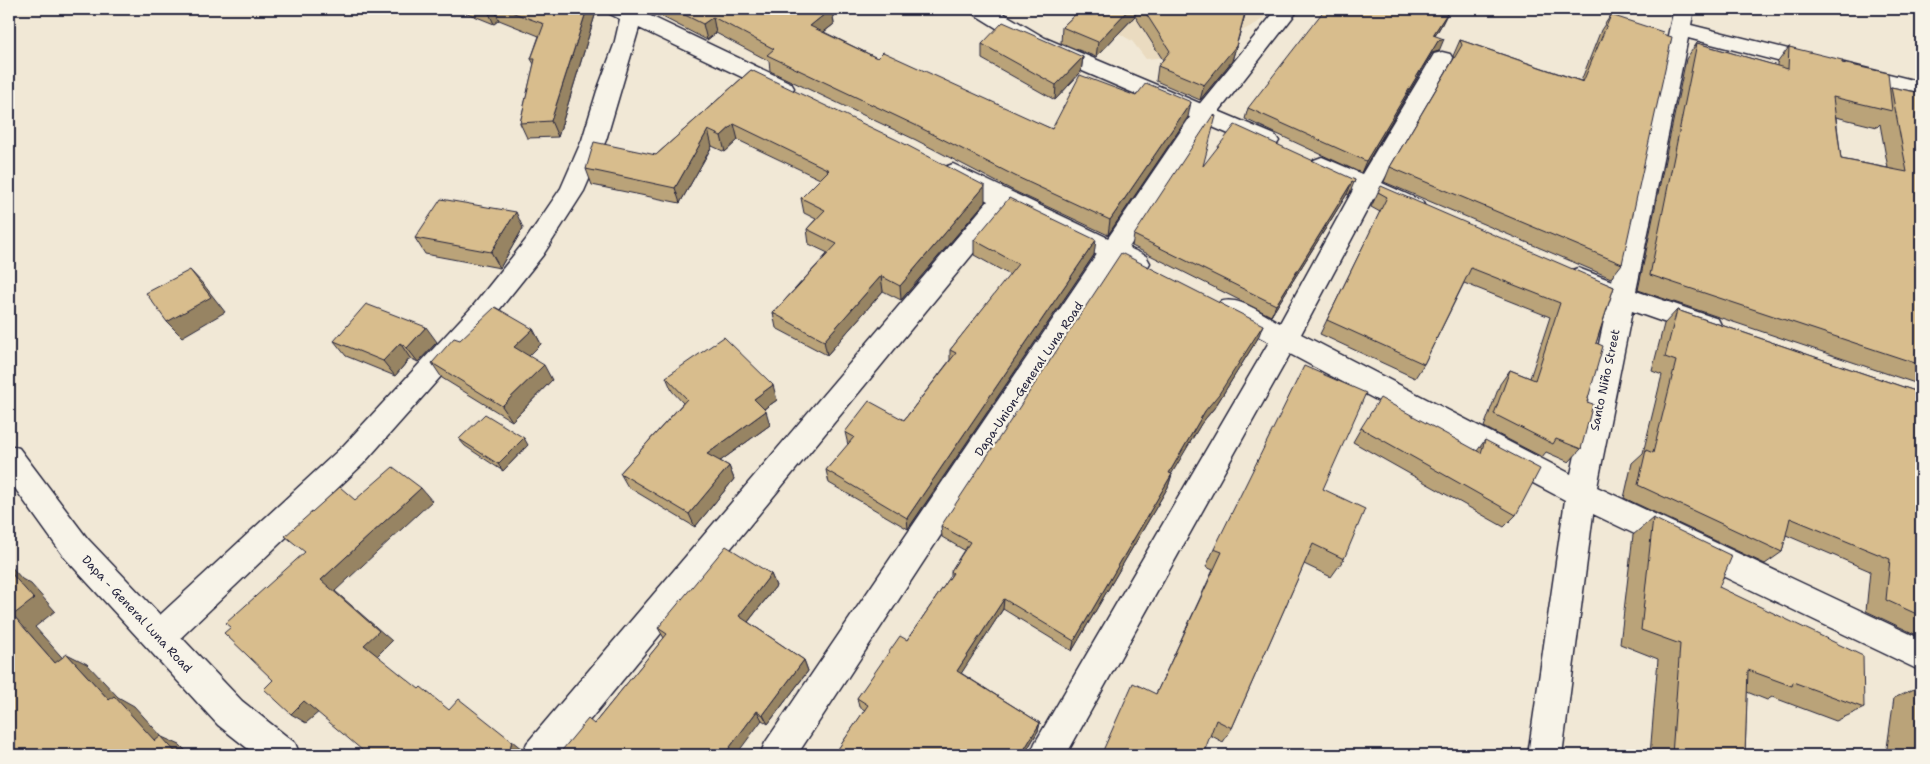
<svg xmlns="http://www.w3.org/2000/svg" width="1930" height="764" viewBox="0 0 1930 764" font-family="'Shantell Sans',sans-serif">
  <rect width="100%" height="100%" fill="#f1e8d6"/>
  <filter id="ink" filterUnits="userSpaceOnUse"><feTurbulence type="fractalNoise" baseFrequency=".02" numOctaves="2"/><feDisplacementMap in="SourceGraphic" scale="10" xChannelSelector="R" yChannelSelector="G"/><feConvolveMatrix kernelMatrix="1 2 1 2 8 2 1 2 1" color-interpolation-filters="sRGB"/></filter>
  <g filter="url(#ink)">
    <path fill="#eadbc0" d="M1090,9H1274L1257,23L1197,54L1146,59L1132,41L1098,21Z"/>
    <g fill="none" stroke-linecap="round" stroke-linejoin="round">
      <defs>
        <path id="minor" d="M607,9L638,10L791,83L794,88L791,93L783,96L775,93L639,28L606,140L584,191L543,255L491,320L363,464L170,648L159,652L148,648L143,637L148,626L343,446L473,306L525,241L561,188L582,140L597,91L614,45L620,19L610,14Z
          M970,9H996L1045,38L1275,135L1279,141L1275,147L1267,149L1259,147L1029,48L974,14Z
          M1674,9H1694L1691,25L1921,82V98L1688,38L1636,291L1718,319L1722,327L1718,335L1709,338L1632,311L1597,487L1921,639V671L1593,514L1562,755H1528L1565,500L1290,354L1066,755H1030L1035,743L1269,342L1220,316L1216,309L1220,302C1239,295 1262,314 1280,323L1353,190L1314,172L1310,166L1314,160L1322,157L1362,174L1434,54L1442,52L1450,54L1453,59L1382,183L1422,201L1425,207L1422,213L1413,216L1373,199L1301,334L1571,474L1608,302L1569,285L1565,278L1569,271L1578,268L1612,281Z
          M953,164L1146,256L1150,263L1146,270L1137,273L1128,270L1008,211L561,755H522L527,743L988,201L945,179L941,173L945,167Z"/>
        <path id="major" d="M1277,9H1299L1213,119L797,755H760L765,743L1197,107Z
          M9,445L19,448L87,538L242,701L295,743L300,755H256L218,725L65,558L9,480Z"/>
      </defs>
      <use href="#minor" stroke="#22223b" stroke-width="3"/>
      <use href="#major" stroke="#22223b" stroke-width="3"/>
      <use href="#minor" fill="#f7f3e8" fill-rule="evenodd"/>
      <use href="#major" fill="#f7f3e8" fill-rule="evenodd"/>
    </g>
    <path fill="#baa379" stroke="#22223b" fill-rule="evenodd" d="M457,9H600L596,12L558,137L527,138L520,123L534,64L531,59L539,36L499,20L494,24Z
      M647,9H832L834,24L824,32L877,58L1052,129L1188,117L1108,235L1014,191L916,140L770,71L769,61L716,33L707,40Z
      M1081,9H1255L1246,11L1232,61L1200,100L1156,81L1158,66L1163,60L1135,16L1096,57L1061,43L1062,27Z
      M1448,12L1442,24L1435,36L1439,51L1432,53L1361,173L1245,119L1248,108Z
      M1611,15L1622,264L1611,278L1384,182L1390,167L1454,58L1453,56L1460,40L1581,81L1601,30Z
      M1697,43L1777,66V63L1789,47L1842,63L1889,88L1891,87L1921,93V385L1638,290L1686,59ZM1836,117L1877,127L1880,124L1888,168L1841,159Z
      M982,44L1083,57L1081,72L1055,100L982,59Z
      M751,70L985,202L901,300L883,291L827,355L776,328L773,313L828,253L809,244L807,229L816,219L804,213L801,198L820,179L738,140L725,152L712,146L680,203L592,185L586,169L656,155Z
      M1203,165L1355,180L1349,195L1347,194L1271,316L1132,246L1134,235Z
      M1378,192L1614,287L1596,343L1581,449L1569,462L1546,452L1542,457L1484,427L1500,384L1510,370L1530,378L1550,317L1464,283L1424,364L1415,378L1320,334L1380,212L1371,207Z
      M523,228L500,268L425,254L415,238Z
      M974,240L1094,255L908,529L829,483L826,470L848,445L845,432L904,420L950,360V350L1010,275L974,255Z
      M1677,310L1921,393V637L1866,611L1870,571L1786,535L1782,552L1765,564L1624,498L1632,463L1643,453L1662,375L1652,371L1664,324Z
      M533,329L541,344L529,356L552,380L512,421L442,378L432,363L460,340Z
      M1258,338L1215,407L1201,424L1171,474H1172L1168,487L1072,651L1003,609L961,673L1040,723L1038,731L1024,755H834L865,710L859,707L857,698L907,640L951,576V571L964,550L942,537L941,526Z
      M334,341L437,342L418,362L410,358L395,376L346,356Z
      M666,377L777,400L764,409L770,425L720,461L729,466L734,479L695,527L628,487L620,473L683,403L672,391Z
      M1361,428L1477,451L1485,440L1516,515L1504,527L1353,442Z
      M459,439L528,445L503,471L465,446Z
      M1323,489L1344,559L1331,577L1304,564L1232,728L1223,742L1210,735L1156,694L1213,570L1206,567L1214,549Z
      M1653,518L1719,587L1864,708L1836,721L1772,697L1767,700L1747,692L1745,755H1650L1658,659L1620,644L1633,535Z
      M771,574L776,586L748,622L804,660L808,671L768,724L762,720L594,724L664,638L658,628Z
      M1921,686V755H1886L1894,698Z"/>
    <path fill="#978463" stroke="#22223b" d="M487,9H494L499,20L494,24Z
      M587,9H600L596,12L558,137L551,121Z
      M831,9H832L834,24L812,41L810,26Z
      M1129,9H1136L1135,16L1096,57L1098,42Z
      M1246,9H1255L1246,11L1232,61L1200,100L1204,85Z
      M1448,12L1442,24L1428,47L1433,35Z
      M713,17L716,33L707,40L703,24Z
      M1444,39L1439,51L1432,53L1361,173L1366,161L1438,41Z
      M1083,57L1081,72L1055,100L1056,85Z
      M1191,102L1188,117L1108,235L1110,220Z
      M734,124L738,140L725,152L721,136Z
      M708,130L712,146L680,203L675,188Z
      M1352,182L1347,194L1271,316L1276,305Z
      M985,186V202L901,300L900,286Z
      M516,212L523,228L500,268L491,252Z
      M1096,240L1094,255L908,529L907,518Z
      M190,270L204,285L225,312L182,337L167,322Z
      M881,276L883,291L827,355L824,341Z
      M1263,325L1258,338L1215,407L1201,424L1165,485L1169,473L1205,411Z
      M426,327L437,342L418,362L407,348Z
      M533,329L541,344L523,362L514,347Z
      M400,343L410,358L395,376L383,361Z
      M544,365L552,380L512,421L502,406Z
      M773,385L777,400L758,413L754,399Z
      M766,411L770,425L712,467L707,454Z
      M524,438L528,445L503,471L498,464Z
      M729,466L734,479L695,527L689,514Z
      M1172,474L1168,487L1072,651L1074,641Z
      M421,488L432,501L335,591L392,641L377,656L364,645L321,580Z
      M9,564L22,579L31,584L55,611L35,627L76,673L55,663L13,615L9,575Z
      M771,574L776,586L744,627L739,616Z
      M1004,599L1003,609L957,680V671Z
      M67,654L87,664L118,697L134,706L162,737L180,745L190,755H178L155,741L109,700Z
      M804,660L808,671L768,724L763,715Z
      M304,701L320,711L306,723L291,714Z
      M757,711L762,720L736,755H724Z
      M1040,723L1038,731L1024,755H1021Z
      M512,741L522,749L510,748Z"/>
    <path fill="#d8bd8d" stroke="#22223b" d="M503,9H587L551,121L520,123L535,59H531L544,24Z
      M673,9H831L810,26L877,58L883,52L1052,129L1080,75L1136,96L1146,83L1191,102L1110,220L1015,176L915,125L767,55L774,49L713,17L703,24Z
      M1081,9H1129L1098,42L1062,27Z
      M1143,9H1246L1236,46L1204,85L1158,66L1170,51Z
      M1325,9H1438L1448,12L1433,35L1444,39L1438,41L1366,161L1248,108Z
      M1611,15L1663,32L1662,34L1672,37L1622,264L1390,167L1462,45L1460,40L1583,82Z
      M1003,22L1083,57L1056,85L982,44Z
      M1697,43L1788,69L1789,47L1842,60V63L1888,73L1892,111L1833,97L1841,159L1907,172L1891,87L1921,93V365L1650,275Z
      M751,70L897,140L985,186L900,286L881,276L824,341L773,313L837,244L807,229L825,210L801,198L829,170L734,124L721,136L708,130L675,188L586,169L594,142L656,155Z
      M1213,115L1216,116L1203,166L1235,125L1355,180L1354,183L1352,182L1276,305L1134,235Z
      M1381,186L1614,287L1596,343L1603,346L1587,402L1593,404L1581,449L1556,439L1553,444L1494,414L1510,370L1535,380L1560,303L1471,268L1424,364L1327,320L1387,197L1378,192Z
      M1009,198L1096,240L907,518L826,470L854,437L845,432L869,401L904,420L956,353L950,350L1018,264L974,240Z
      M441,199L516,212L491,252L415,238Z
      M1121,253L1263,325L1219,394L1205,411L1169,473L1172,474L1074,641L1004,599L957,671L1040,723L1021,755H834L868,705L857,698L900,636L907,640L953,573L951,571L970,542L941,526Z
      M190,270L211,297L167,322L146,293Z
      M366,304L426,327L407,348L400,343L383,361L334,341Z
      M495,307L533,329L514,347L544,365L502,406L432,363L454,338L460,340Z
      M1677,310L1921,393V616L1886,600L1890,559L1790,518L1782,552L1638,485L1646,450L1653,453L1676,361L1665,357Z
      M724,337L773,385L754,399L766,411L707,454L729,466L689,514L620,473L687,399L666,377Z
      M1304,366L1366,393L1323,489L1365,509L1344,559L1313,544L1232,728L1216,720L1203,755H1101L1133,683L1156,694L1222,552L1214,549Z
      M1380,398L1481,453L1485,440L1540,469L1516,515L1361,428Z
      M485,414L524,438L498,464L459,439Z
      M393,467L421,488L321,580L379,631L364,645L419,689L421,687L449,710L459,699L512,741L510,748H521L530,755H356L362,750L304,701L291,714L264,689L273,680L224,633L231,627L226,623L305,552L285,536L340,487L355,500Z
      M1653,518L1732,556L1719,587L1863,656L1864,708L1793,682L1792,686L1748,670L1745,755H1672L1680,644L1641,630Z
      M726,546L771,574L739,616L804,660L763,715L757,711L724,755H558L588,719L594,724L667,634L658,628Z
      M10,572L34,599L13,615L55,663L67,654L109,700L114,696L155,741L161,736L178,755H9V573Z
      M1921,716V755H1916Z"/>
  </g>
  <g text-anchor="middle" stroke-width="4.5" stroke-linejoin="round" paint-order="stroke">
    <g font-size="12" fill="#22223b" stroke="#f7f3e8">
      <text transform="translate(1029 379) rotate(-56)" y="4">Dapa-Union-General Luna Road</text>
      <text transform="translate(1605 380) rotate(-78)" y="4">Santo Niño Street</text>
      <text transform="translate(137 614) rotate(47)" y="4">Dapa - General Luna Road</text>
    </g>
  </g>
  <rect width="1930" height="764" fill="none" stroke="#f7f3e8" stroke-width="30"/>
  <rect x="15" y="15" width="1900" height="734" fill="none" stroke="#22223b" stroke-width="2" filter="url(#ink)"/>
</svg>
